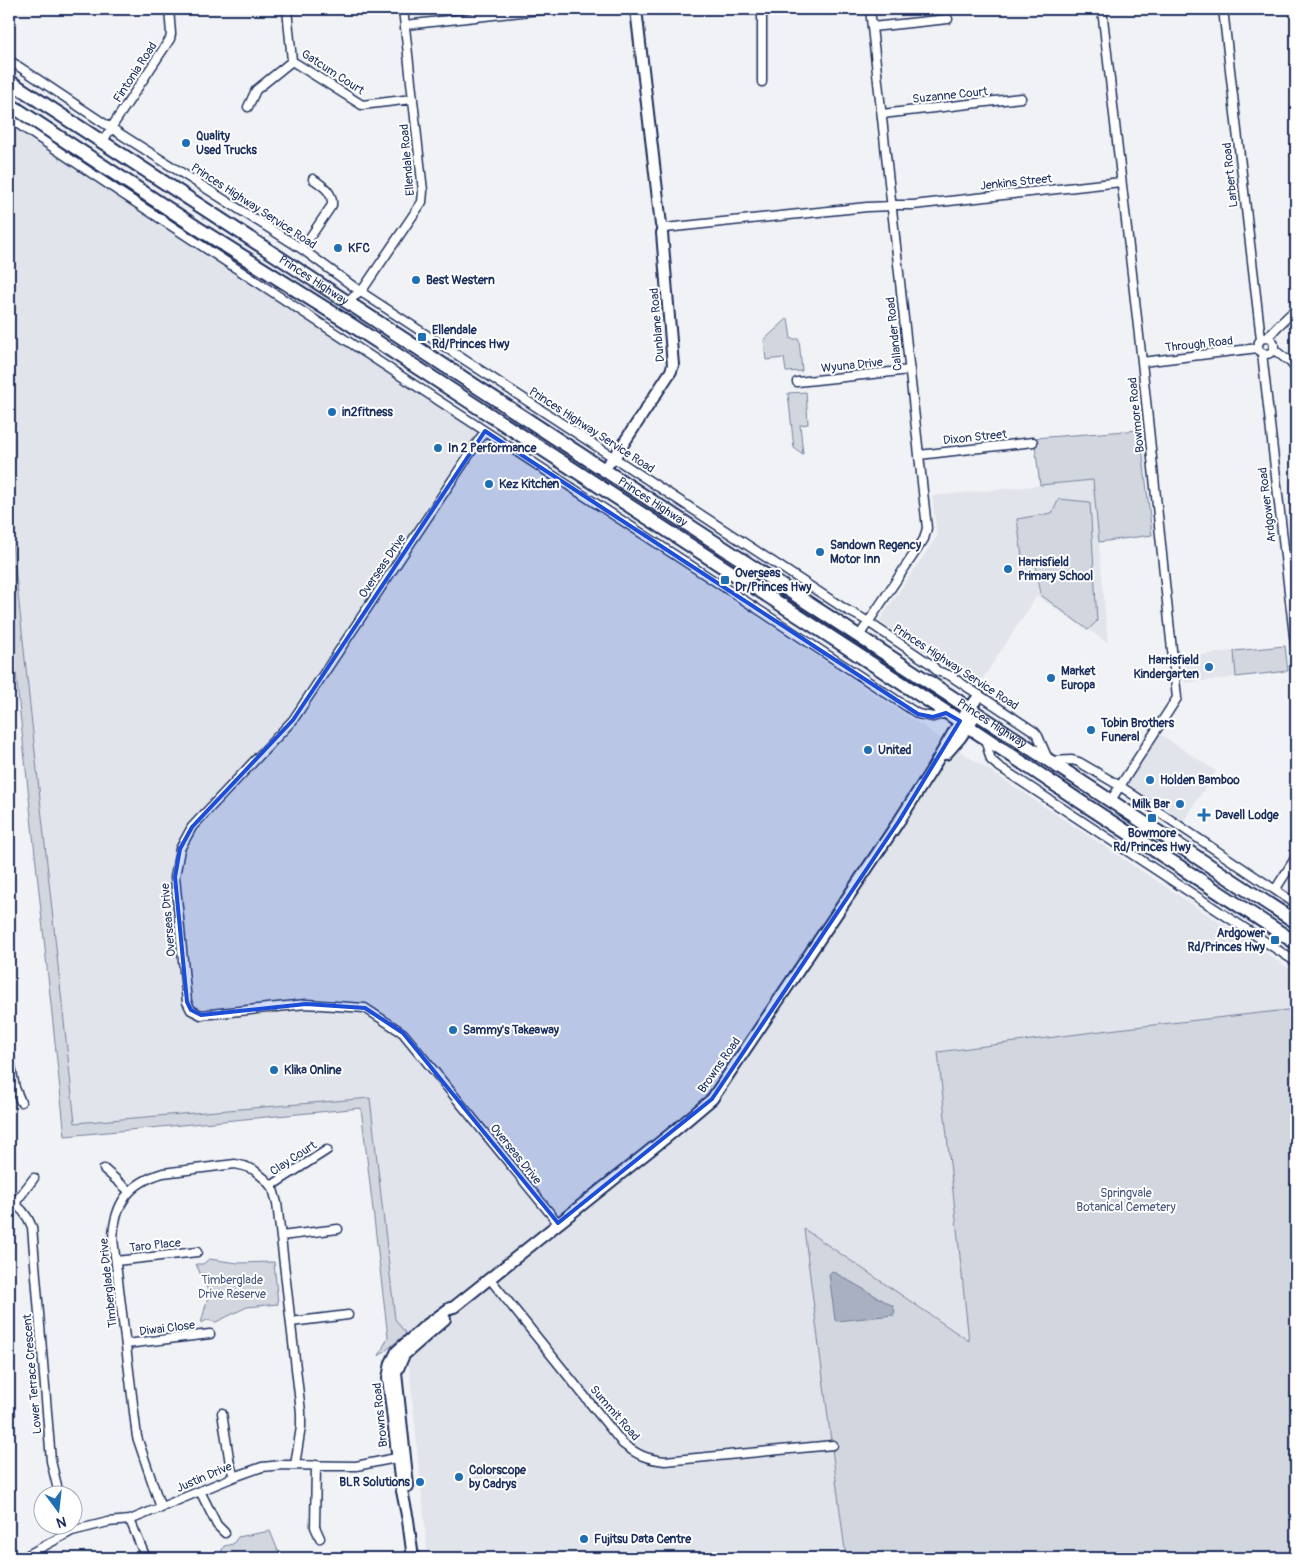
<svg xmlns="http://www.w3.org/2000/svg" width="1305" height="1567" viewBox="0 0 1305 1567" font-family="Pangolin,sans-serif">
  <rect width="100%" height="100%" fill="#f1f2f5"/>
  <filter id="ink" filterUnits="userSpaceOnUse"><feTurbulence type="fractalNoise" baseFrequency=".02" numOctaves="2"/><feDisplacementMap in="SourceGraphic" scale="10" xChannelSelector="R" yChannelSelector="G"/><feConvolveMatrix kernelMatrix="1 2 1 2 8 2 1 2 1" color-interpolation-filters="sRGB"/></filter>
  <g filter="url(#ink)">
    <path fill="#e1e4ea" d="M9,122L1296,973V1009L1117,1029L938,1052L970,1341L804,1230L846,1558H428L406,1335L395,1319L370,1098L75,1123L11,529H9Z
      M1093,480L1108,643L1037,596L978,686L879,621L937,536L932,496Z
      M1234,651L1236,677L1185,683L1182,657Z
      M1158,733L1216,771L1181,825L1126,788L1125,784Z"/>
    <path fill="#d2d6df" stroke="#76829e" d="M788,318L791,339H799L802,371L786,372L784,358L766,360L764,340Z
      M806,392L808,424L800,425L803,454L794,448L788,393Z
      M1140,430L1152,535L1099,542L1093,480L1040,485L1034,438Z
      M1059,499L1090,502L1097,621L1088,630L1041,595L1036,565H1023L1017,519L1052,513Z
      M9,529H11L75,1123L370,1098L395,1319L406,1334L379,1356L388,1337L361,1108L65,1136L9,610Z
      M1285,646L1288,671L1236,677L1234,651Z
      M1296,1009V1558H846L804,1229L969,1341L938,1052L1117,1029Z
      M209,1259L238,1263L274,1262L278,1304L247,1307L216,1322L207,1320L201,1323L209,1293L196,1264H203Z
      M270,1531L281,1558H218L224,1546L233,1544L238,1537Z"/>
    <path fill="#a8b0c2" stroke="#707c9a" d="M832,1271L893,1306L895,1312L894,1315L837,1321L835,1320L829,1274Z"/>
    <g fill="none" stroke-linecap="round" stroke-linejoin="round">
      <defs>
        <path id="minor" d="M287,9L292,61L362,105L412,99
          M1102,9L1142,362L1177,698L1111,800
          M1223,9L1261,339
          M405,25L548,9
          M872,27L948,19
          M9,60L111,128L302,249L361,292L845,609L862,618L932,665L937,671L949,675L1035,732L1038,736L1048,759
          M762,82V9
          M248,107L256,90L292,61
          M882,114L1021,98
          M9,118L121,193L918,714L933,717L946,713
          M102,143L111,128L170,39L171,34L169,9
          M891,205H913L1121,182
          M665,228L867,207L892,206
          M302,249L332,205C333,192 323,186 313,179
          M350,303L353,297L361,292L422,202L423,191L403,9
          M1258 346a8 8 0 1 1 16 0a8 8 0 1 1-16 0Z
          M1267,338L1278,326L1296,309
          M1273,349L1290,362L1296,369
          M1262,353L1296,654
          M1142,362L1258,348
          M797,382L910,370
          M485,431L293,720L192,827L180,849L175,877L187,1002L191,1010L201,1015L306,1004L365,1008L403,1033L558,1223
          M919,455L1033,442
          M859,636L924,539L927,528L870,9
          M985,739L991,760L998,766L1296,962
          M1051,761L1072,760L1079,762L1120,786L1296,904
          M1275,890L1296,857
          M9,1055L15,1088L21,1102
          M104,1169L129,1191
          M271,1186L327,1150
          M9,1200C20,1206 27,1214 32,1227L51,1461L59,1494
          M15,1203L34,1178
          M281,1236L338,1229
          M116,1261L197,1252
          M490,1279L623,1444C638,1455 646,1459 665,1461L833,1445
          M291,1322L348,1315
          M126,1344L210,1334
          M222,1413L230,1464L234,1477
          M316,1465L315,1527L320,1538
          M200,1491L217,1525L225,1533
          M161,1508L137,1437L113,1239C114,1204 129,1183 163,1173L235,1164L244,1166L254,1170L266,1180L273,1189L277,1203L301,1412V1427L295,1465
          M130,1520L146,1558
          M22,1558L72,1531L108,1522L130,1520L234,1477L262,1467L282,1465L356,1466L401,1457"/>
        <path id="tertiary" d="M636,9L661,225
          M603,469L614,458L671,371L673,365L662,233
          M946,754L960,738L977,713
          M408,1486L396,1373L404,1355L445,1319
          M413,1558L408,1520L401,1486L388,1378L391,1363L397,1351L424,1327L450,1308L454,1307L673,1132L712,1099L899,821L931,771L960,721L979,696"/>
        <g id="trunk">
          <path id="s1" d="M9,81L1296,922"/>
          <path d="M9,104L199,229L344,320L969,727L1081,802L1296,943"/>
        </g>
      </defs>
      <use href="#minor" stroke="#1b2f5e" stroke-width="11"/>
      <use href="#tertiary" stroke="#1b2f5e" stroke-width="14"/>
      <use href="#trunk" stroke="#1b2f5e" stroke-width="16"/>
      <use href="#minor" stroke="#fff" stroke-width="8"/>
      <use href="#tertiary" stroke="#fff" stroke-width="10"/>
      <use href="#trunk" stroke="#fff" stroke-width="12"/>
    </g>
  </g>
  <path fill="#1d4ed8" fill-opacity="0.2" stroke="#1d4ed8" stroke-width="4" stroke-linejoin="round" d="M485,431L918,714L933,717L946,713L960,721L899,821L712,1099L558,1223L403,1033L365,1008L306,1004L201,1015L191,1010L187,1002L175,877L180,849L192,827L293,720Z"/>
  <g fill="#1f6fb2" stroke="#fff" stroke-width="2">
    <circle cx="186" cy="143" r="5"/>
    <circle cx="338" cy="248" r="5"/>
    <circle cx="416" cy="280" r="5"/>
    <rect x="417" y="332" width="10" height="10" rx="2.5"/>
    <circle cx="332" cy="412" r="5"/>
    <circle cx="438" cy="448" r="5"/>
    <circle cx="489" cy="484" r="5"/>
    <circle cx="820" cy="552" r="5"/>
    <circle cx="1008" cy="569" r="5"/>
    <rect x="720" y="575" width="10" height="10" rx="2.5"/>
    <circle cx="1209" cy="667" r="5"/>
    <circle cx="1051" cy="678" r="5"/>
    <circle cx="1091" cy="730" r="5"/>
    <circle cx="868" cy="750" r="5"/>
    <circle cx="1150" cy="780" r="5"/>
    <circle cx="1180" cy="804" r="5"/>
    <path d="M1201.5 807.5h5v5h5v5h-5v5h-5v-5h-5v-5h5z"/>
    <rect x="1147" y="813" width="10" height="10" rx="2.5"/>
    <rect x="1270" y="935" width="10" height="10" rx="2.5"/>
    <circle cx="453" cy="1030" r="5"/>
    <circle cx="274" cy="1070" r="5"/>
    <circle cx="459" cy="1477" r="5"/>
    <circle cx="420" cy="1482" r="5"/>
    <circle cx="584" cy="1539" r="5"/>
  </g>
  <g text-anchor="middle" stroke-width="4" stroke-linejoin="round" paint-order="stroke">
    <g font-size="12" fill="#1b2f5e" stroke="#fff">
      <text transform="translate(135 72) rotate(-57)" y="4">Fintonia Road</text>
      <text transform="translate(333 72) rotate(33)" y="4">Gatcum Court</text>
      <text transform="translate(950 95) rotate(-6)" y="4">Suzanne Court</text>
      <text transform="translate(407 160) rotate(-95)" y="4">Ellendale Road</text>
      <text transform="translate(1230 175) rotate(-96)" y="4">Larbert Road</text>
      <text transform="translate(1016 182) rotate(-6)" y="4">Jenkins Street</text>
      <text transform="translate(254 206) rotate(33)" y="4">Princes Highway Service Road</text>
      <text dy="4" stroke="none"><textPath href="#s1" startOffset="364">Princes Highway</textPath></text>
      <text transform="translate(657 325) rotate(-95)" y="4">Dunblane Road</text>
      <text transform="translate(894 334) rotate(-96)" y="4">Callander Road</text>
      <text transform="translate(1199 344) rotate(-6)" y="4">Through Road</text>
      <text transform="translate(852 365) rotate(-6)" y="4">Wyuna Drive</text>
      <text transform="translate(1136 415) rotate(-96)" y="4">Bowmore Road</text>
      <text transform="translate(592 430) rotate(33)" y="4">Princes Highway Service Road</text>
      <text transform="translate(975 437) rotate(-6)" y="4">Dixon Street</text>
      <text dy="4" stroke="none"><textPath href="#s1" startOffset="769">Princes Highway</textPath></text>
      <text transform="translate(1267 505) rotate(-97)" y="4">Ardgower Road</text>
      <text transform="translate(382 566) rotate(-56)" y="4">Overseas Drive</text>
      <text transform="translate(956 667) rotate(33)" y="4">Princes Highway Service Road</text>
      <text dy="4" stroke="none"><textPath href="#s1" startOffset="1174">Princes Highway</textPath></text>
      <text transform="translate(168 920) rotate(-95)" y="4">Overseas Drive</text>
      <text transform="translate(719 1065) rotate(-55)" y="4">Browns Road</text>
      <text transform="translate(516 1154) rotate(51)" y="4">Overseas Drive</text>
      <text transform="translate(293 1158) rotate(-33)" y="4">Clay Court</text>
      <text transform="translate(155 1245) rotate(-6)" y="4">Taro Place</text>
      <text transform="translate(108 1283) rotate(-96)" y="4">Timberglade Drive</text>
      <text transform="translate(167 1328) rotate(-7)" y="4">Diwai Close</text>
      <text transform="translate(32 1374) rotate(-95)" y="4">Lower Terrace Crescent</text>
      <text transform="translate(615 1413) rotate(49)" y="4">Summit Road</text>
      <text transform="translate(380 1415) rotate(-96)" y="4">Browns Road</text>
      <text transform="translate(204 1477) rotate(-23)" y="4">Justin Drive</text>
    </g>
    <g font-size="12" font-weight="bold" fill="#1b2f5e" stroke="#fff" text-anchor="start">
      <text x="196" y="140">Quality<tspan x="196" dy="14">Used Trucks</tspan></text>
      <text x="348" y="252">KFC</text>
      <text x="426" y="284">Best Western</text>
      <text x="432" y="334">Ellendale<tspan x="432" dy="14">Rd/Princes Hwy</tspan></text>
      <text x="342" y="416">in2fitness</text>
      <text x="448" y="452">In 2 Performance</text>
      <text x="499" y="488">Kez Kitchen</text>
      <text x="830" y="549">Sandown Regency<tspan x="830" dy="14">Motor Inn</tspan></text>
      <text x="1018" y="566">Harrisfield<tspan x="1018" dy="14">Primary School</tspan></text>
      <text x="735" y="577">Overseas<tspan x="735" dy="14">Dr/Princes Hwy</tspan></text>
      <text x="1199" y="664" text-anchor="end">Harrisfield<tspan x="1199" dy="14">Kindergarten</tspan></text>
      <text x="1061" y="675">Market<tspan x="1061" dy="14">Europa</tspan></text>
      <text x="1101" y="727">Tobin Brothers<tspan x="1101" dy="14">Funeral</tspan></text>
      <text x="878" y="754">United</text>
      <text x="1160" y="784">Holden Bamboo</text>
      <text x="1170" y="808" text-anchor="end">Milk Bar</text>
      <text x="1215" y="819">Davell Lodge</text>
      <text x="1152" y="837" text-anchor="middle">Bowmore<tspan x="1152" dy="14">Rd/Princes Hwy</tspan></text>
      <text x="1265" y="937" text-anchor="end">Ardgower<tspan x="1265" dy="14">Rd/Princes Hwy</tspan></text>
      <text x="463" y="1034">Sammy's Takeaway</text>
      <text x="284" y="1074">Klika Online</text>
      <text x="469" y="1474">Colorscope<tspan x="469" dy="14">by Cadrys</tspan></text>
      <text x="410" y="1486" text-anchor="end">BLR Solutions</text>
      <text x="594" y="1543">Fujitsu Data Centre</text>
    </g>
    <g font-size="12" fill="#49597e" stroke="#fff">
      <text x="1126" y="1197">Springvale<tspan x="1126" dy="14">Botanical Cemetery</tspan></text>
      <text x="232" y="1284">Timberglade<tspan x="232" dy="14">Drive Reserve</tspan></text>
    </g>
  </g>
  <rect width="1305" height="1567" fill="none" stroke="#fff" stroke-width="30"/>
  <rect x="15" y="15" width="1275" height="1537" fill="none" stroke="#1b2f5e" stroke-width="2" filter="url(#ink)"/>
  <g transform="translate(58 1510) rotate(165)"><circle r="24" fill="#ffffff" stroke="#a4acbf"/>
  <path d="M0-4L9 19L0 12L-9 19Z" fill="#1f6fb2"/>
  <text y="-8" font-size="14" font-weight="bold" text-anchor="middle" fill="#1b2f5e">N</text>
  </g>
</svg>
